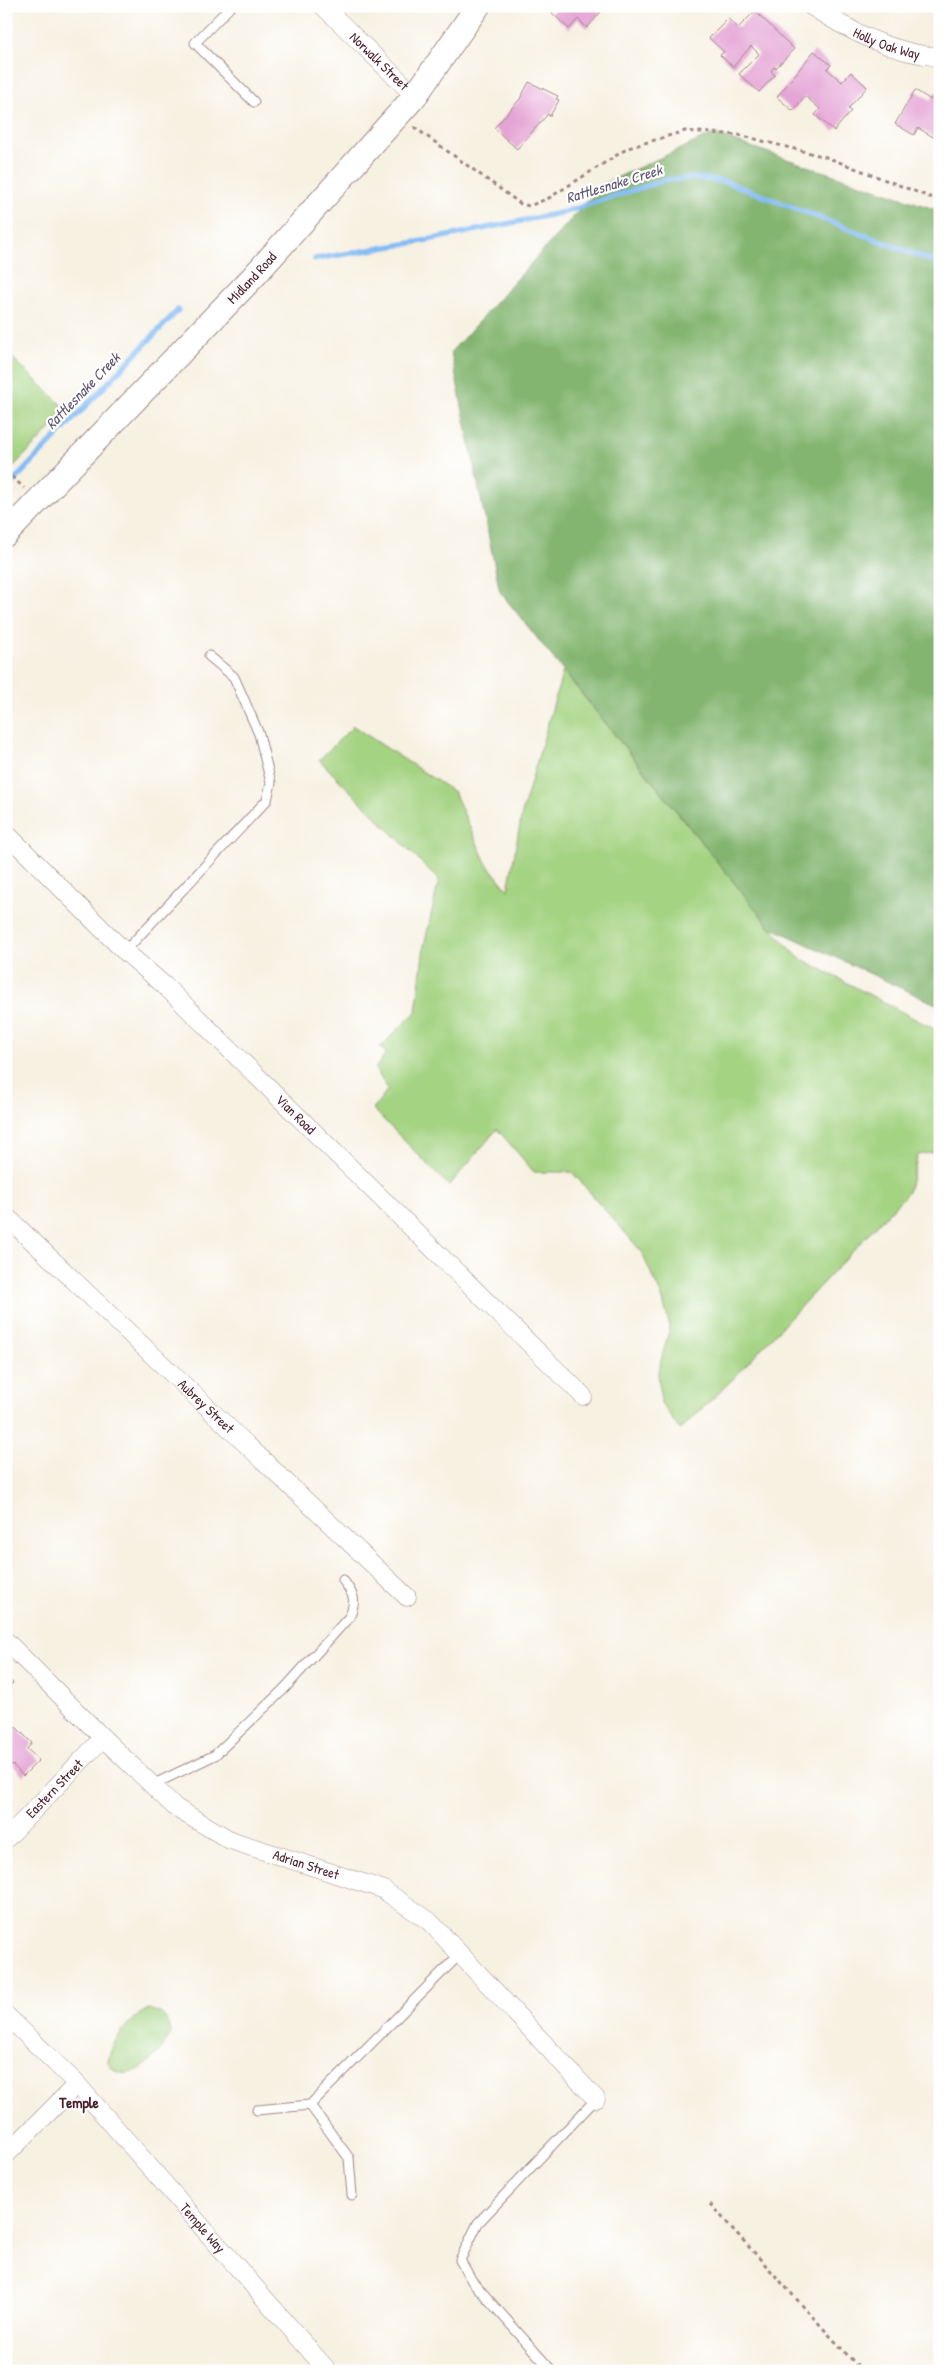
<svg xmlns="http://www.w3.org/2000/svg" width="946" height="2377" viewBox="0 0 946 2377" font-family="'Patrick Hand',sans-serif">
  <rect width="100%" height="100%" fill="#fff"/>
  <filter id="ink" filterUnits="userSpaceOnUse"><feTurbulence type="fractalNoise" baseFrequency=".02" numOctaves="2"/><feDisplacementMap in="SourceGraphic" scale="10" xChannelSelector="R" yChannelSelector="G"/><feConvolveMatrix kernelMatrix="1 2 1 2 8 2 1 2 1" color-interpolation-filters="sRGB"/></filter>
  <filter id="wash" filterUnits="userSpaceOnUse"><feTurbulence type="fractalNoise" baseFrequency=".0096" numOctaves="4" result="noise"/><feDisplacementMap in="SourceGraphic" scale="20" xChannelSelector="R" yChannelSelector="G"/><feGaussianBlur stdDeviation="1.12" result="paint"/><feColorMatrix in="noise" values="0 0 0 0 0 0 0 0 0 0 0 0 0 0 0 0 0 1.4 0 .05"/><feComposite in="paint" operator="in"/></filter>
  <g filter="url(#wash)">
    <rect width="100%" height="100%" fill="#f7f1e2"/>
    <path fill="#a4d382" stroke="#777956" d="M6,352L68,411L6,474Z
      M563,671L770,927L798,957L940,1032V1151L918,1155L908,1192L729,1383L680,1430L661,1403L658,1372L670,1327L662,1297L641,1251L572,1172H534L497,1129L449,1186L373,1109L388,1089L375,1069L386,1053L380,1047L416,1012L424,946L439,880L319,760L353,726L454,792L486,863L508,890L522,813Z
      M147,2010C162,2010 169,2019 171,2033C161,2053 129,2092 108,2063C110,2043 128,2019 147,2010Z"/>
    <path fill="#83b570" stroke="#666a4e" d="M713,134L940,211V1006L770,927L500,592L451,352L603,184Z"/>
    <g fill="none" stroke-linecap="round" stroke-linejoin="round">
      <path stroke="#83bcf4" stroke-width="5.5" d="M315,259L423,241L565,212L665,180L697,178L727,182L940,264
        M6,489L178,310"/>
    </g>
    <g id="blocks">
      <path fill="#e5a4d6" d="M559,6H606L587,28L578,19L569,29L552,13Z
        M755,11L794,49L776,68L774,67L771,71L775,75L759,92L739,74L759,54L751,46L733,67L720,55L724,52L709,38L728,19L738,28Z
        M814,51L831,65L827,69L842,82L851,72L867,87L848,109L851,111L834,131L815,115L820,109L805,96L793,111L777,97Z
        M529,82L558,96L556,99L559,100L550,116L548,114L517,149L494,128L520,99Z
        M915,90L931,100L935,92L940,95V141L918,128L914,135L895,124Z
        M6,1676L13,1683L6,1689Z
        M16,1727L32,1743L27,1749L39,1760L23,1776L12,1764L6,1770V1728L10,1732Z"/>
    </g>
  </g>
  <g filter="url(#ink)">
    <use href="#blocks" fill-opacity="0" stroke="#a08886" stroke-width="1"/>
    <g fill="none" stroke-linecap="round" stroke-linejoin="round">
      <defs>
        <path id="service" d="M231,6L195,43L254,102
          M125,951L267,800L271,783L259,734L234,677L209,656
          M152,1785L215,1755L284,1689L350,1616C357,1597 353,1595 343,1580
          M310,2105L349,2158L352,2195
          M257,2110L310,2105L460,1954
          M552,2371L472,2281L460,2260L478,2223L596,2099"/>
        <g id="minor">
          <path id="s1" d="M323,6L415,96"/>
          <path id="s2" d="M811,6C851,32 892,53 940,57"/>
          <path id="s3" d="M6,833L121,948L165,986L583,1396"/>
          <path id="s4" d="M6,1216L407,1597"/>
          <path id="s5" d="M6,1641L103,1738L176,1808L230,1840L382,1889L429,1921L596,2099"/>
          <path id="s6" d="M6,1839L103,1738"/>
          <path id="s7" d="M6,2015L77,2084L328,2371"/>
          <path d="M6,2155L77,2084"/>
        </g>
        <g id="secondary">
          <path id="s8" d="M6,534L254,276L415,96L478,6"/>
        </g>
      </defs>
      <use href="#service" stroke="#a08886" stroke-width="11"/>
      <use href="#minor" stroke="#a08886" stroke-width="19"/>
      <use href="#secondary" stroke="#a08886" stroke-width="26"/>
      <path stroke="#a08886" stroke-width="3" stroke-dasharray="4 4" stroke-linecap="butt" d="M414,127L521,204L529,206L549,198L628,148L685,131L739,135L826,157L940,201
        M6,471L24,488
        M710,2204L862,2371"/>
      <use href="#service" stroke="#fff" stroke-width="9"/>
      <use href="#minor" stroke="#fff" stroke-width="18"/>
      <use href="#secondary" stroke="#fff" stroke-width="24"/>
    </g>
  </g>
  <g text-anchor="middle" stroke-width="4.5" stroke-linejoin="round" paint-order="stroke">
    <g font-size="14" fill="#4a1f2b" stroke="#fff">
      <text dy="5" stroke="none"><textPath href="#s2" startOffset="85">Holly Oak Way</textPath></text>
      <text dy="5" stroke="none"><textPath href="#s1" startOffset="79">Norwalk Street</textPath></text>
      <text dy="5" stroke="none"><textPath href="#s8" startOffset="355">Midland Road</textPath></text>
      <text dy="5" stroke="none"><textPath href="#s3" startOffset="404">Vian Road</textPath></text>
      <text dy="5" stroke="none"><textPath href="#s4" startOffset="276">Aubrey Street</textPath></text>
      <text dy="5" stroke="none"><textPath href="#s6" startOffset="70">Eastern Street</textPath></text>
      <text dy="5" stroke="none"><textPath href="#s5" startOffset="381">Adrian Street</textPath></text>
      <text dy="5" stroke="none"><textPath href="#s7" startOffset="290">Temple Way</textPath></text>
    </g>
    <g font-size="15" font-style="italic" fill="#5e5671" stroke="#fff">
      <text transform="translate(614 184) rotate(-17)" y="5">Rattlesnake Creek</text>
      <text transform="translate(83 391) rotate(-46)" y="5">Rattlesnake Creek</text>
    </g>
    <g font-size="15" font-weight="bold" fill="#4a1f2b" stroke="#fff">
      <text x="79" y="2108">Temple</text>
    </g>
  </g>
  <rect width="946" height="2377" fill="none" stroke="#fff" stroke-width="25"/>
</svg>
